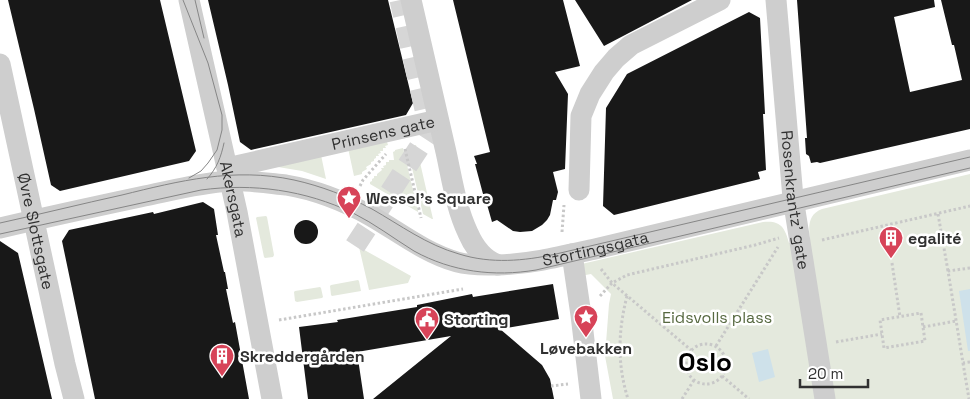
<svg xmlns="http://www.w3.org/2000/svg" width="970" height="399" viewBox="0 0 970 399" font-family="'Space Grotesk',sans-serif">
  <rect width="100%" height="100%" fill="#fff"/>
  <path fill="#e4e9dd" d="M387,142L388,145L385,146L386,148H383V151H380L381,153L378,154L379,156H376V158L374,159V161L371,162V164L366,167L367,169L362,172V174L354,176L348,148Z
    M416,145L433,219H432L423,214L407,147Z
    M403,148L418,211V212L370,184V182L372,181V179L374,178V176H377V174L382,170L381,168H384L383,166L386,165V162H389V160H394L393,152L395,151V150Z
    M321,155L326,179L302,171L278,167V165Z
    M970,174V399H613L605,356L609,304L611,294L591,274L575,277L573,266L763,222C781,220 785,228 789,243L810,238C808,225 809,214 822,209Z
    M266,216L267,217L274,255L273,257L265,258L264,257L256,218L257,217Z
    M359,247L411,276L408,283L369,290Z
    M358,280L359,281L361,291L332,296L331,295L330,286L331,285Z
    M320,287L321,288L323,297L322,298L297,302L295,301L294,292L295,291Z"/>
  <path fill="#cee1ea" d="M970,289V351H968L959,291Z
    M768,349L775,377L759,382L752,353Z"/>
  <path fill="#181818" d="M8,0H160L196,151L189,161L60,191L51,185L34,109Z
    M208,0H388L413,103L406,115L251,150L240,142L228,85Z
    M453,0H563L580,66L555,72L568,94L565,169L553,172L558,192L556,200H553L550,215L547,220L542,225L532,231L520,232L513,231L497,220L492,222L484,194H483L475,164H477L474,156L490,152Z
    M575,0H692L604,46Z
    M797,0H934L935,7L894,17L910,92L962,80L954,45H952L941,0H970V129L820,163L817,162L811,163L809,156L806,154L805,138H807Z
    M749,12L760,18L765,114H763L766,170L758,172L760,179L614,215L603,206L606,108L627,74Z
    M203,202L214,209L218,235H216L224,272H225L228,289H226L233,323L235,322L249,399H95L62,241L69,230L153,212L154,214Z
    M294 232a12 12 0 1 1 24 0a12 12 0 1 1-24 0Z
    M0,241L18,253L52,399H0Z
    M553,284L559,319L500,329L542,365L550,379L554,399H373L451,336L357,352L364,399H308L299,327L338,322L337,320L417,307V305L472,294L473,297Z"/>
  <g fill="none" stroke-linecap="round" stroke-linejoin="round">
    <path stroke="#d6d6d6" stroke-width="21" stroke-dasharray="21 11" stroke-linecap="butt" d="M355,246L430,131L400,0"/>
    <path stroke="#c8c8c8" stroke-width="3" stroke-dasharray="2.5 2.5" stroke-linecap="butt" d="M405,149L421,218
      M360,186L363,180L386,154
      M938,214L948,271
      M562,232L564,205
      M822,240L970,206
      M892,263L900,317
      M970,268L948,271L963,363L970,362
      M601,269L612,283L691,350
      M600,296L612,283L627,275L755,245L779,238
      M627,296C618,331 617,364 628,399
      M921,313L925,341L884,348L880,320Z
      M279,320L463,289
      M923,327L956,321
      M836,342L882,334
      M686 364a20 20 0 1 1 40 0a20 20 0 1 1-40 0Z
      M716,346L778,247
      M963,363L969,399
      M722,376L749,399
      M551,386L568,384
      M682,399L694,380"/>
    <g stroke="#cecece" stroke-width="21">
      <path id="s1" d="M189,0L237,212L272,399"/>
      <path d="M411,0C423,51 434,102 446,152C452,179 456,208 468,233C474,247 484,260 498,265"/>
      <path id="s2" d="M776,0L793,198L825,399"/>
      <path id="s3" d="M0,64L65,364L74,399"/>
      <path id="s4" d="M227,168L438,120"/>
      <path d="M579,190L581,116L590,94L604,72L616,58L631,45L720,0"/>
      <path id="s5" d="M0,228C47,217 93,207 140,197C170,191 199,183 229,181C248,180 267,183 286,185C316,190 344,201 371,216C399,232 425,253 457,262C471,266 484,265 498,265C531,264 563,256 595,249L970,160"/>
      <path d="M572,254L581,315L591,399"/>
    </g>
    <path stroke="#868686" stroke-width="1" d="M183,0L208,63L222,115V130L217,150L208,163L201,171L189,178
      M195,0L204,38
      M207,179C217,168 221,157 224,143
      M0,223C41,214 81,204 122,195C179,181 234,167 294,180C321,186 347,196 372,209C400,225 427,245 459,254C491,264 524,261 556,254L970,157
      M0,234L201,190C253,183 305,190 353,213C375,224 393,238 414,251C452,272 494,277 536,270L970,168"/>
  </g>
  <defs>
    <symbol id="sight-pin" viewBox="-11 -11 22 30"><path d="M0 17L-7.5 6A9.5 9.5 0 1 1 7.5 6Z" fill="#d74358" stroke="#fff"/><path d="M0-6L1.8-2.2L6-1.7L2.9 1.2L3.7 5.4L0 3.3L-3.7 5.4L-2.9 1.2L-6-1.7L-1.8-2.2Z" fill="#fff"/></symbol>
    <symbol id="building-pin" viewBox="-11 -11 22 30"><path d="M0 17L-7.5 6A9.5 9.5 0 1 1 7.5 6Z" fill="#d74358" stroke="#fff"/><path d="M-4-6H4V6H1V3H-1V6H-4ZM-2.5-4.3h1.7v1.8h-1.7ZM.8-4.3h1.7v1.8H.8ZM-2.5-1h1.7V.8h-1.7ZM.8-1h1.7V.8H.8Z" fill="#fff"/></symbol>
    <symbol id="civic-pin" viewBox="-11 -11 22 30"><path d="M0 17L-7.5 6A9.5 9.5 0 1 1 7.5 6Z" fill="#d74358" stroke="#fff"/><path d="M-.6-6.5H3V-4.5H.6V-3L4-1V1h2V6H-6V1h2V-1L-.6-3ZM-1.2 2.5V6h2.4V2.5Z" fill="#fff"/></symbol>
  </defs>
  <g fill-rule="evenodd">
    <use href="#sight-pin" x="335" y="184" width="28" height="38"/>
    <use href="#building-pin" x="877" y="224" width="28" height="38"/>
    <use href="#sight-pin" x="572" y="303" width="28" height="38"/>
    <use href="#civic-pin" x="413" y="305" width="28" height="38"/>
    <use href="#building-pin" x="208" y="342" width="28" height="38"/>
  </g>
  <g text-anchor="middle" stroke-width="5" stroke-linejoin="round" paint-order="stroke">
    <g font-size="16" fill="#313131" stroke="#fff">
      <text dy="6" stroke="none"><textPath href="#s4" startOffset="160">Prinsens gate</textPath></text>
      <text dy="6" stroke="none"><textPath href="#s1" startOffset="204">Akersgata</textPath></text>
      <text dy="6" stroke="none"><textPath href="#s2" startOffset="201">Rosenkrantz’ gate</textPath></text>
      <text dy="6" stroke="none"><textPath href="#s3" startOffset="171">Øvre Slottsgate</textPath></text>
      <text dy="6" stroke="none"><textPath href="#s5" startOffset="620">Stortingsgata</textPath></text>
    </g>
    <g font-size="16" font-weight="bold" fill="#313131" stroke="#fff" text-anchor="start">
      <text x="366" y="204">Wessel's Square</text>
      <text x="908" y="244">egalité</text>
      <text x="444" y="325">Storting</text>
      <text x="586" y="354" text-anchor="middle">Løvebakken</text>
      <text x="240" y="362">Skreddergården</text>
    </g>
    <g font-size="16" fill="#576941" stroke="#fff">
      <text x="717" y="323">Eidsvolls plass</text>
    </g>
    <g font-size="26" font-weight="bold" fill="#000" stroke="#fff">
      <text x="705" y="371">Oslo</text>
    </g>
  </g>
  <path d="M800 379v8h68v-8" fill="none" stroke="#313131" stroke-width="2.5"/>
  <text x="808" y="379" font-size="15" fill="#313131" stroke="#ffffff" stroke-width="4" paint-order="stroke">20 m</text>
</svg>
